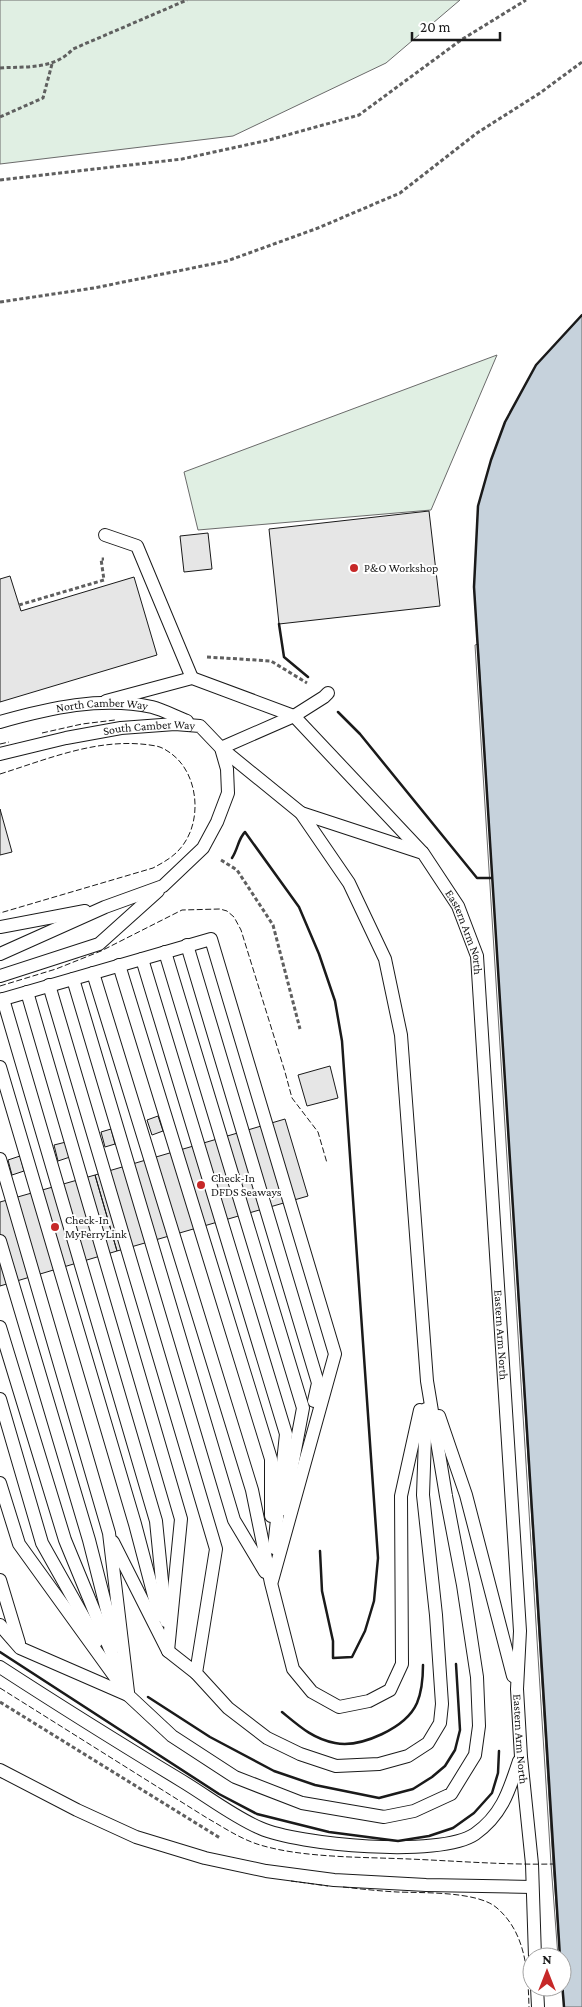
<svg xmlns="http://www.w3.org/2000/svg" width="582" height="2007" viewBox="0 0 582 2007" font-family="'Crimson Pro',serif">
  <rect width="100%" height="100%" fill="#fff"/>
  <path fill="#e0efe3" stroke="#6a6a6a" d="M0,0H460L386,63L233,136L0,164Z
    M497,355L431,510L198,530L184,472Z"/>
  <path fill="#c6d2dc" stroke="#6a6a6a" d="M582,315V2007H564L562,1957H560L553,1864L474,587L478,506L491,460L505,422L536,365Z"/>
  <path fill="#fff" stroke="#6a6a6a" d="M478,644L553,1864L560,1957H558L551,1864L475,645Z"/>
  <path fill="#e6e6e6" stroke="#1a1a1a" d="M429,511L440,606L279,624L269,529Z
    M208,533L212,569L184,572L180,536Z
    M10,576L21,611L134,577L157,655L0,702V579Z
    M0,809L12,852L0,855Z
    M330,1066L338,1098L307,1106L298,1075Z
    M158,1116L163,1131L152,1135L147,1120Z
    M285,1119L308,1196L117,1251L95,1175Z
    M111,1129L115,1144L105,1147L101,1132Z
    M66,1142L70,1157L58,1161L54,1145Z
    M20,1156L24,1171L12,1175L8,1160Z
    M95,1175L117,1251L0,1286V1202Z"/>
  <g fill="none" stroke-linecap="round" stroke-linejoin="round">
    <defs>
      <g id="lane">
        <path d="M105,535L137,546L192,678"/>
        <path d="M106,701L192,678L294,716L422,852"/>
        <path id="s1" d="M0,722C49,708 102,696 152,707C164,710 176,717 187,721"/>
        <path id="s2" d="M0,754L66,738L121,728L175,724L200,726L221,748L227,769L228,793L217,822L203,848L163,886L105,907L0,954"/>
        <path id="s3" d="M301,813L423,853L458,906L477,956L520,1631L517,1689L521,1757L532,1864L535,1957"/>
        <path d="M0,927L85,911"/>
        <path d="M187,945L318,1383L314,1401"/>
        <path d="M165,952L303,1408L284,1509"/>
        <path d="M142,959L286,1434L274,1548"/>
        <path d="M119,965L271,1459V1516"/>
        <path d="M93,973L252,1490L271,1583L293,1669L312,1692L339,1707L369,1701L390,1690L402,1664L401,1496L420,1410"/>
        <path d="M0,976L99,944L158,891"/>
        <path d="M73,979L234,1520L265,1572"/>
        <path d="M49,985L216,1549L196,1673L228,1708L267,1738L300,1754L336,1766L379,1764L408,1756L428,1743L440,1723L442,1704L436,1615L423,1495L426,1409"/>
        <path d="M27,992L181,1519L168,1651"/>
        <path d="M3,999L156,1521L166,1621"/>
        <path d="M0,1000L211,939L335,1354L272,1581"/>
        <path d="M0,1067L135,1524L159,1615"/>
        <path d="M0,1159L109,1533L128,1692"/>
        <path d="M0,1241L89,1540L116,1646"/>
        <path d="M0,1327L65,1540L121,1676"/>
        <path d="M0,1399L42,1543L97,1641"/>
        <path d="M439,1416L466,1495L513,1676"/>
        <path d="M0,1483L19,1544L128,1695L172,1736L235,1777L302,1803L384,1817L414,1811L451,1794L475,1755L479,1726L477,1677L463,1585L446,1496L427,1381L401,1035L385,959L349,883L301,813L221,748L294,716L324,697L328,693"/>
        <path d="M113,1542L168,1651L196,1673"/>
        <path d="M0,1580L19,1643"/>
        <path d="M0,1625L20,1648L128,1695"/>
        <path d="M0,1667C60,1706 121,1744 182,1781C207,1796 234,1817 260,1828C298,1845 440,1858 475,1834C502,1815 509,1791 519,1761"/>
        <path d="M0,1770L77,1810L136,1837L205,1858L266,1871L334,1880L426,1885L532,1887"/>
        <path d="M537,1987L538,2007"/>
      </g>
    </defs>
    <use href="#lane" stroke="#1a1a1a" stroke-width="14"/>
    <path stroke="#5f5f5f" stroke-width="3" stroke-dasharray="4 2.5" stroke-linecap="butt" d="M0,68C28,66 53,70 73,49L187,0
      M0,117L43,98L52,64
      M0,180L182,159L269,140L359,115L461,40L526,0
      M0,302L94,288L227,261L318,228L400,193L477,133L540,93L582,62
      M19,605L104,580L101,559H104
      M207,657L271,661L307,683
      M221,860L237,870L273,925L300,1029
      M0,1702L220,1838"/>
    <use href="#lane" stroke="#fff" stroke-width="12"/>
    <path stroke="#1a1a1a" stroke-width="1" stroke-dasharray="6 2.5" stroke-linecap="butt" d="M42,733L82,724L115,720
      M0,744L9,742
      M0,774C51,758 102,736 156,746C162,747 168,751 173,755C197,774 202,816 185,842C177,855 166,861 153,868L0,913
      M0,986L56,969L101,951L182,910L220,909L227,911L234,917L241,930L285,1072L292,1098L318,1132L327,1163
      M0,1688L207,1818C223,1827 239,1838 257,1844C300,1858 363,1857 409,1859C457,1861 505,1865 553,1864
      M291,1881L328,1886
      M343,1887C361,1889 379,1891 397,1892C422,1893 478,1891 497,1908C526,1933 528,1972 529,2007"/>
    <path stroke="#1a1a1a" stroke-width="2.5" d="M279,624L284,657L308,677
      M338,712L360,734L477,878H492
      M232,858C238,849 238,839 245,832L299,907L319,954L335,1001L342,1041L378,1558L374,1601L365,1631L352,1657L333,1658V1641L322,1591L320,1551
      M0,1652L219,1794L257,1814L329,1832L398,1841L429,1836L453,1828L474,1813L492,1793L498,1773L499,1751
      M148,1697L210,1737L274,1771L315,1785L379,1798L413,1789L432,1777L445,1766L455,1750L460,1730L456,1664
      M282,1712C299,1726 313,1739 335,1743C361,1748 406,1728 417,1703C422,1691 423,1678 423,1665
      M560,1957L474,587L478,506L491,460L505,422L536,365L582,315
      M562,1982L564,2007"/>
  </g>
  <g fill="#c62828" stroke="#fff" stroke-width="2">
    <circle cx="354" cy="568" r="5"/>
    <circle cx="201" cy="1185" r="5"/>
    <circle cx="55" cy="1227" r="5"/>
  </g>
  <g text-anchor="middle" stroke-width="4" stroke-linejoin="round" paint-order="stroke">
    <g font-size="12" fill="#1a1a1a" stroke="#fff" text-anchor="start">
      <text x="364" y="572">P&amp;O Workshop</text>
      <text x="211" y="1182">Check-In<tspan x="211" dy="14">DFDS Seaways</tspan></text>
      <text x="65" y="1224">Check-In<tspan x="65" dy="14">MyFerryLink</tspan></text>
    </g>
    <g font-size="12" fill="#1a1a1a" stroke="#fff">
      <text dy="4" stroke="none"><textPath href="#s1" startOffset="104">North Camber Way</textPath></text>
      <text dy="4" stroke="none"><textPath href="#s2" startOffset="152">South Camber Way</textPath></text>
      <text dy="4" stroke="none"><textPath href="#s3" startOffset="219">Eastern Arm North</textPath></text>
      <text dy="4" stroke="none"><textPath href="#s3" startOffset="625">Eastern Arm North</textPath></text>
      <text dy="4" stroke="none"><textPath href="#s3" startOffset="1030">Eastern Arm North</textPath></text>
    </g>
  </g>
  <g transform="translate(547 1972)"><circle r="24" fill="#ffffff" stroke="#a3a3a3"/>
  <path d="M0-4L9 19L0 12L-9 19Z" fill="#c62828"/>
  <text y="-8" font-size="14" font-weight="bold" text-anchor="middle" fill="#1a1a1a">N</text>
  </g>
  <path d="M412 32v8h88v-8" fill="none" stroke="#1a1a1a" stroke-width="2.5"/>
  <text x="420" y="32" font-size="15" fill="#1a1a1a" stroke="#ffffff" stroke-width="4" paint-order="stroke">20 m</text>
</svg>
